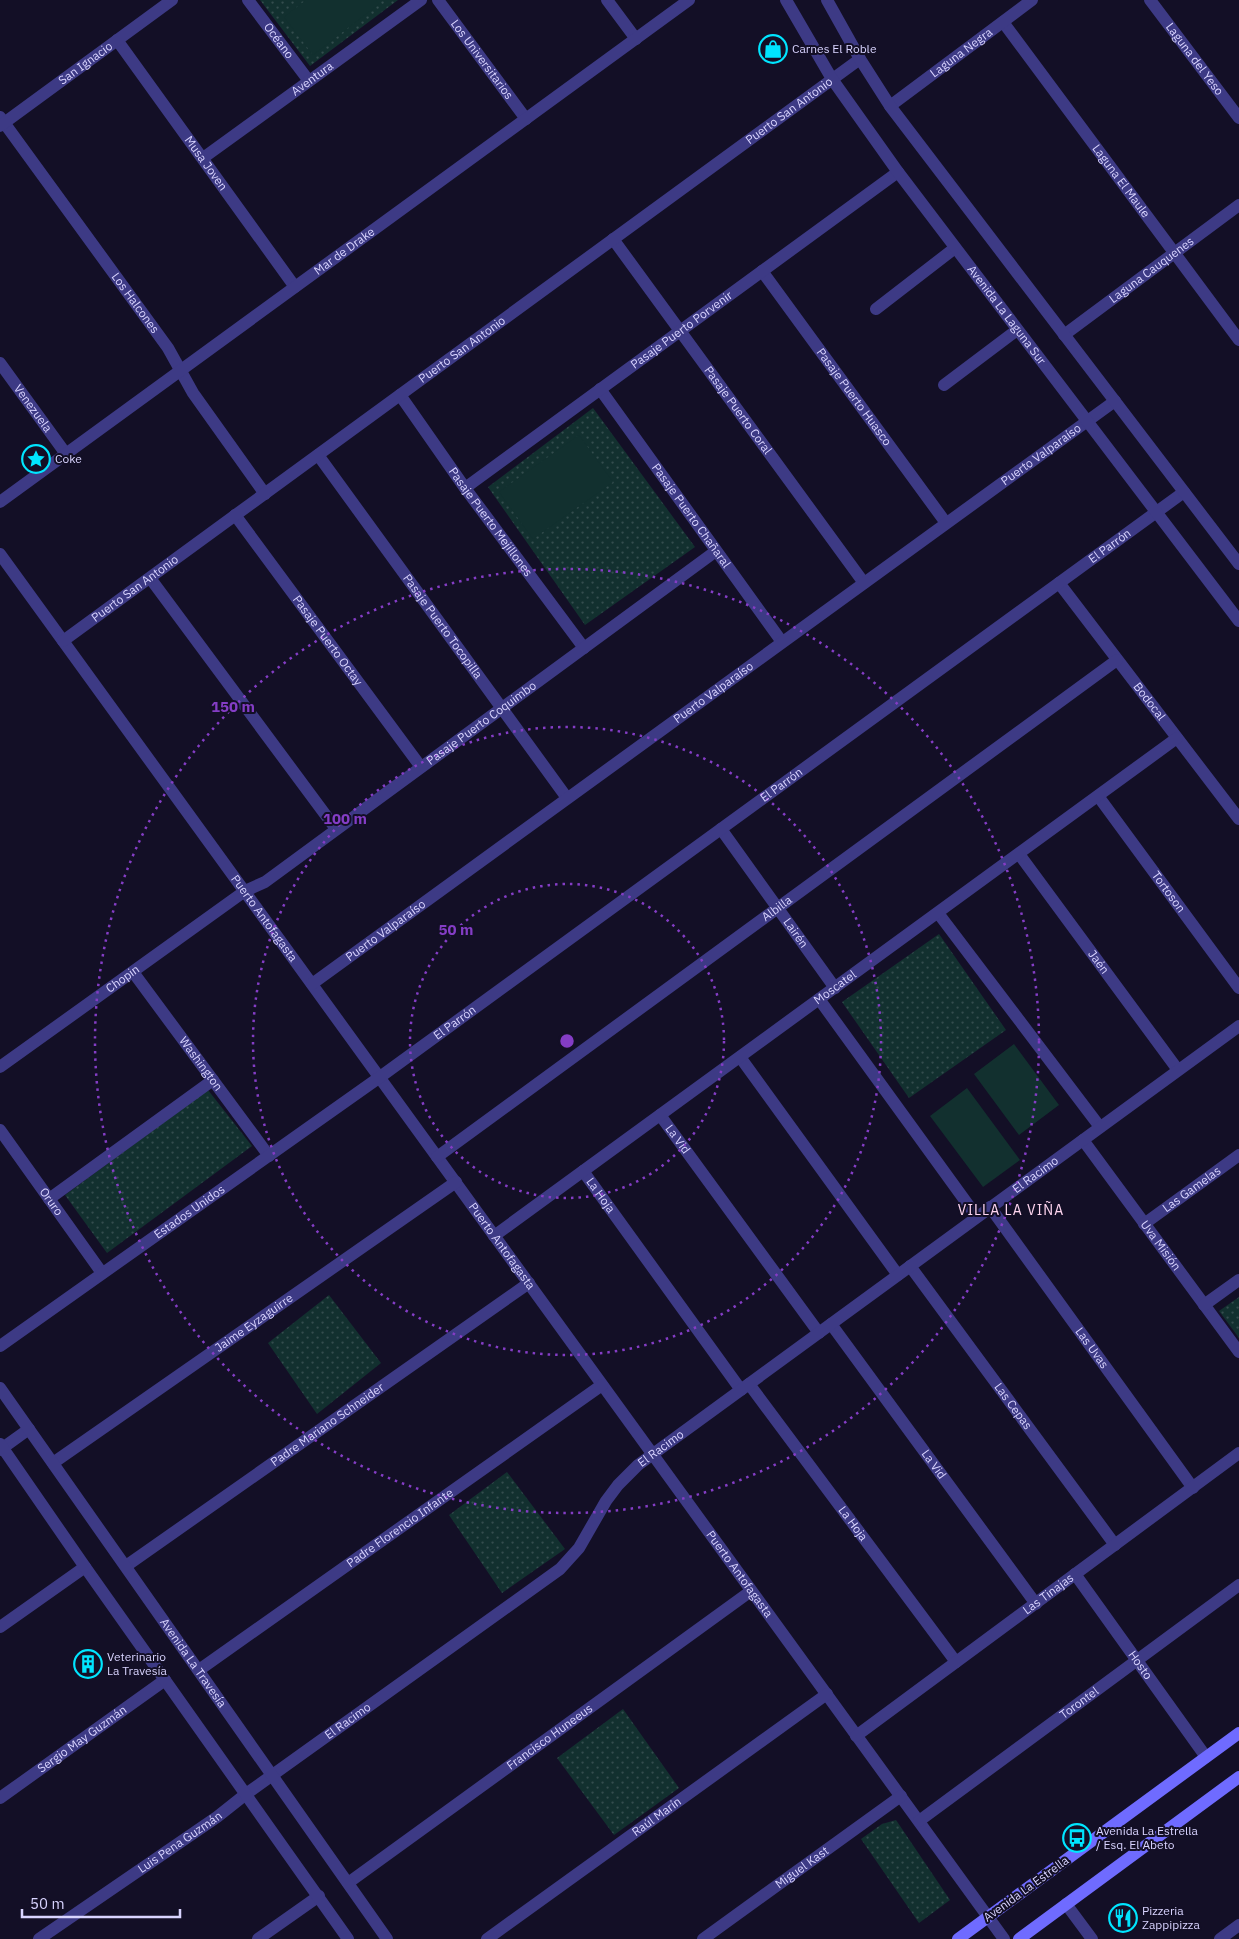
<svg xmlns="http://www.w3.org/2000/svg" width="1239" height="1939" viewBox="0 0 1239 1939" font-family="'IBM Plex Sans',sans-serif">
  <defs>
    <pattern id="grass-dots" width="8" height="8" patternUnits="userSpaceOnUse" patternTransform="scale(1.25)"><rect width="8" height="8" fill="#12302f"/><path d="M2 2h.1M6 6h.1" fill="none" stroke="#344d4e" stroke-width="1.8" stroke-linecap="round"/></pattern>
  </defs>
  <rect width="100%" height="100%" fill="#130f26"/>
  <path fill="url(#grass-dots)" d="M260,0H398L310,66Z
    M593,408L695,547L585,625L488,487Z
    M939,934L1006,1030L909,1098L842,1002Z
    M208,1090L252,1146L107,1253L65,1195Z
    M329,1295L381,1363L317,1414L268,1343Z
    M1239,1297V1338L1219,1311Z
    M507,1472L565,1549L502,1593L449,1515Z
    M623,1709L679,1788L614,1835L557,1758Z
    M896,1820L950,1900L919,1923L861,1839L882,1824Z"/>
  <path fill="#12302f" d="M306,0H376L379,4L313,55L284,17Z
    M579,435L613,482L533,539L499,492Z
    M1014,1044L1059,1105L1019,1135L974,1074Z
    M967,1088L1020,1160L983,1187L930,1116Z"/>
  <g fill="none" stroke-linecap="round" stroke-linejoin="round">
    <g stroke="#3d3a85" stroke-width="12">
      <path id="s1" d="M248,0L309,81"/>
      <path id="s2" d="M438,0L526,119"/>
      <path d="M607,0L636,39"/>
      <path id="s3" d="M1150,0L1239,118"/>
      <path id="s4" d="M1003,22L1239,340"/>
      <path id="s5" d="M117,40L295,287"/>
      <path id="s6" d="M890,106L1032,0"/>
      <path id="s7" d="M0,117L168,348L193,393L265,494"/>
      <path id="s8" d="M0,126L172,0"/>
      <path id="s9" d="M203,158L421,0"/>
      <path id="s10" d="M613,239L864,583"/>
      <path id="s11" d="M762,271L946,523"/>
      <path d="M876,309L955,248"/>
      <path id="s12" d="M1064,335L1239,205"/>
      <path id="s13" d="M0,363L66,454"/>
      <path d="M944,385L1017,330"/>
      <path id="s14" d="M600,389L782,642"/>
      <path id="s15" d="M400,395L465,488L584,648"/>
      <path id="s16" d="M318,455L567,798"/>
      <path id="s17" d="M465,488L898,172"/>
      <path id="s18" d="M235,515L421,767"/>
      <path id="s19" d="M0,554L1004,1939"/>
      <path d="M150,578L336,829"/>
      <path id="s20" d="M1059,583L1239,819"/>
      <path id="s21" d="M63,641L860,59"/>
      <path id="s22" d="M1098,796L1239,988"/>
      <path id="s23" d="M721,829L835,988"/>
      <path id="s24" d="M1019,854L1178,1070"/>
      <path d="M938,913L1100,1127"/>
      <path id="s25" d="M133,972L269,1156"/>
      <path id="s26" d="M312,984L1115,401"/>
      <path d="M819,999L977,1217"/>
      <path d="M740,1057L898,1275"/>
      <path id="s27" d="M0,1067L245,891L265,882L716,551"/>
      <path id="s28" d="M660,1115L819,1333"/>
      <path id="s29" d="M0,1130L102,1273"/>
      <path id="s30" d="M1083,1140L1239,1352"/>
      <path id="s31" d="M437,1157L1117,660"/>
      <path id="s32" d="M583,1171L741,1390"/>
      <path d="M49,1199L213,1080"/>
      <path id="s33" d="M990,1207L1193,1488"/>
      <path id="s34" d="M1144,1224L1239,1155"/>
      <path id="s35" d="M494,1236L1177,738"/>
      <path id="s36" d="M910,1266L1115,1545"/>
      <path d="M1204,1305L1239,1280"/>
      <path id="s37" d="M831,1324L1036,1604"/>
      <path id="s38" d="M0,1346L380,1077L1184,492"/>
      <path id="s39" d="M749,1384L956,1662"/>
      <path d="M0,1450L29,1429"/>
      <path id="s40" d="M53,1463L456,1182"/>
      <path id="s41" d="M126,1566L529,1283"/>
      <path id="s42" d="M1075,1574L1206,1757"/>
      <path d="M0,1627L85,1567"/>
      <path id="s43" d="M199,1670L602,1385"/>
      <path id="s44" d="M856,1736L1239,1453"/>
      <path id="s45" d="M0,1798L165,1680"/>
      <path id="s46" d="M919,1821L1239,1585"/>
      <path id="s47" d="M348,1883L751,1591"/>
      <path d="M1066,1904L1092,1939"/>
      <path id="s48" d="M39,1939L217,1817L246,1794L560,1569L579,1548L606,1501L618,1485L638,1465L1239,1026"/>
      <path d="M258,1939L319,1896"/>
      <path id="s49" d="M487,1939L827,1694"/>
      <path id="s50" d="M703,1939L901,1796"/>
      <path d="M1220,1939L1239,1925"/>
    </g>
    <g stroke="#3d3a85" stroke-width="12">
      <path id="s51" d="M786,0L832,79L898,172L1239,621"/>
      <path d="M827,0L860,59L890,106L1239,564"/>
      <path id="s52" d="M0,502L689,0"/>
      <path id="s53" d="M0,1388L387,1939"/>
      <path d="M0,1444L85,1567L348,1939"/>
    </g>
    <path stroke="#6f6bff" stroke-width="12" d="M958,1939L1239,1733
      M1019,1939L1239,1777"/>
  </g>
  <g fill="none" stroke="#843dc5" stroke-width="2.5" stroke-dasharray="2.5 5">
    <circle cx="567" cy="1041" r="157"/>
    <circle cx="567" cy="1041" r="314"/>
    <circle cx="567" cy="1041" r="472"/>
  </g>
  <defs>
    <symbol id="shop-ring" viewBox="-11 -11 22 22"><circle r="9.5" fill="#130f26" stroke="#00e5ff" stroke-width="1.5"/><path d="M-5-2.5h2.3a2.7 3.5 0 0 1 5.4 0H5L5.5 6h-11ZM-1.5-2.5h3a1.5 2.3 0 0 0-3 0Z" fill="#00e5ff"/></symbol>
    <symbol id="sight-ring" viewBox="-11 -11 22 22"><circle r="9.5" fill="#130f26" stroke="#00e5ff" stroke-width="1.5"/><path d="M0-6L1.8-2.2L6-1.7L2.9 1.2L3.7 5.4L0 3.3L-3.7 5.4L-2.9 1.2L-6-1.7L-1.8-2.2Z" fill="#00e5ff"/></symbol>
    <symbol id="building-ring" viewBox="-11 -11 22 22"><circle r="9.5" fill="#130f26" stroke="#00e5ff" stroke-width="1.5"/><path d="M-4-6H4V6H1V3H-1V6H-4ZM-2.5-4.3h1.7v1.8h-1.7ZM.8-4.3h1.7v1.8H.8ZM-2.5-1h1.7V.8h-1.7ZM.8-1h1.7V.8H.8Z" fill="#00e5ff"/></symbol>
    <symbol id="bus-ring" viewBox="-11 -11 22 22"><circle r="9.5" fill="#130f26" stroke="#00e5ff" stroke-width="1.5"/><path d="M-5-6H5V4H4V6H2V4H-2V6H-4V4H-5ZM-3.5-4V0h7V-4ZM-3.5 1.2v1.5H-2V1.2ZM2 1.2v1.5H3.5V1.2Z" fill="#00e5ff"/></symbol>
    <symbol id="restaurant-ring" viewBox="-11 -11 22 22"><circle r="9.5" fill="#130f26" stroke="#00e5ff" stroke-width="1.5"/><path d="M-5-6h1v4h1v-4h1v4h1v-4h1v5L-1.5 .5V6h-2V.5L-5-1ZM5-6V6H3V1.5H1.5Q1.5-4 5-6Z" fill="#00e5ff"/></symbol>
  </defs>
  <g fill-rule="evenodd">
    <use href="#shop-ring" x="757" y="33" width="32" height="32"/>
    <use href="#sight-ring" x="20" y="443" width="32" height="32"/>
    <use href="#building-ring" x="72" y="1648" width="32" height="32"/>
    <use href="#bus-ring" x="1061" y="1822" width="32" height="32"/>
    <use href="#restaurant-ring" x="1107" y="1902" width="32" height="32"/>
  </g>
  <g text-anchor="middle" stroke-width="4" stroke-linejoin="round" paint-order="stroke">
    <g font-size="12" fill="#d9d4ff" stroke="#130f26">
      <text dy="4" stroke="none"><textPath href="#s1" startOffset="51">Océano</textPath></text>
      <text dy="4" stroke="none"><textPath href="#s6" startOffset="89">Laguna Negra</textPath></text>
      <text dy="4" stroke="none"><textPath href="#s3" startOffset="74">Laguna del Yeso</textPath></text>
      <text dy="4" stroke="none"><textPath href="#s2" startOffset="74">Los Universitarios</textPath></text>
      <text dy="4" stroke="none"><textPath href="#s8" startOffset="106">San Ignacio</textPath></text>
      <text dy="4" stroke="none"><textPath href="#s9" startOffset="135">Aventura</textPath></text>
      <text dy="4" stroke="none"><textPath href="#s21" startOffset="899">Puerto San Antonio</textPath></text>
      <text dy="4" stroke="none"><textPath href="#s5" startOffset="152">Musa Joven</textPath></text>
      <text dy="4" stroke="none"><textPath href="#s4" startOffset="198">Laguna El Maule</textPath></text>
      <text dy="4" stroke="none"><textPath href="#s52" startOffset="426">Mar de Drake</textPath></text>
      <text dy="4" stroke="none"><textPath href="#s12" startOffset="109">Laguna Cauquenes</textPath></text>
      <text dy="4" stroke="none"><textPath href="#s7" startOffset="230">Los Halcones</textPath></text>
      <text dy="4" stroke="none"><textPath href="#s51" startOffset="385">Avenida La Laguna Sur</textPath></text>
      <text dy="4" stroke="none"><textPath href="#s17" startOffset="268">Pasaje Puerto Porvenir</textPath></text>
      <text dy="4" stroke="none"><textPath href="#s21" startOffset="494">Puerto San Antonio</textPath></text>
      <text dy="4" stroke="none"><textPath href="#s11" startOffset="156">Pasaje Puerto Huasco</textPath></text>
      <text dy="4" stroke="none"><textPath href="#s13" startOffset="56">Venezuela</textPath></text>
      <text dy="4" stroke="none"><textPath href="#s10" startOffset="212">Pasaje Puerto Coral</textPath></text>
      <text dy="4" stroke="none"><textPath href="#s26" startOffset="901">Puerto Valparaíso</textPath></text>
      <text dy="4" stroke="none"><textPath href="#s14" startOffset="156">Pasaje Puerto Chañaral</textPath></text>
      <text dy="4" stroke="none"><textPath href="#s15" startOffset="156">Pasaje Puerto Mejillones</textPath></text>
      <text dy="4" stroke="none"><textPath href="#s38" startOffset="1368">El Parrón</textPath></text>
      <text dy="4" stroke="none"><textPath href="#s21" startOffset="89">Puerto San Antonio</textPath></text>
      <text dy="4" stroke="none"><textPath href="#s16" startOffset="212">Pasaje Puerto Tocopilla</textPath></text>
      <text dy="4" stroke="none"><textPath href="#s18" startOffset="156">Pasaje Puerto Octay</textPath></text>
      <text dy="4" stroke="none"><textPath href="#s26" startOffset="496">Puerto Valparaíso</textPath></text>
      <text dy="4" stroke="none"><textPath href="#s20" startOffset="149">Bodocal</textPath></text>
      <text dy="4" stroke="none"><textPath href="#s27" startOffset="592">Pasaje Puerto Coquimbo</textPath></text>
      <text dy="4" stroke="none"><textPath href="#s38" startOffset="962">El Parrón</textPath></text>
      <text dy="4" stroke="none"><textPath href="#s22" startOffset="119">Tortoson</textPath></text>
      <text dy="4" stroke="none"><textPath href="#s31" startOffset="421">Albilla</textPath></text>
      <text dy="4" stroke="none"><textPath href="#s19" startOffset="450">Puerto Antofagasta</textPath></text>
      <text dy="4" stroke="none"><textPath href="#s26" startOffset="91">Puerto Valparaíso</textPath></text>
      <text dy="4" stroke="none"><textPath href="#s23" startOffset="128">Lairén</textPath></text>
      <text dy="4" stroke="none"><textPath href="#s24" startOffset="134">Jaén</textPath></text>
      <text dy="4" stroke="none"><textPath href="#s27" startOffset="151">Chopin</textPath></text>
      <text dy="4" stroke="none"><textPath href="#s35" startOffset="422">Moscatel</textPath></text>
      <text dy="4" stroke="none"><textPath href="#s38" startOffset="558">El Parrón</textPath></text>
      <text dy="4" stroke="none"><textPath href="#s25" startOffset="114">Washington</textPath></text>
      <text dy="4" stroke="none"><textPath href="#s28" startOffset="30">La Vid</textPath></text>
      <text dy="4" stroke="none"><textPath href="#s48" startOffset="1262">El Racimo</textPath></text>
      <text dy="4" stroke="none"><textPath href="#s34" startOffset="59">Las Gamelas</textPath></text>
      <text dy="4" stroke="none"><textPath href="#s32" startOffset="30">La Hoja</textPath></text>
      <text dy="4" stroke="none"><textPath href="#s29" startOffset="88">Oruro</textPath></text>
      <text dy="4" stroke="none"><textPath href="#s38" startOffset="232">Estados Unidos</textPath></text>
      <text dy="4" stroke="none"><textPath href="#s19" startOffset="855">Puerto Antofagasta</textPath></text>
      <text dy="4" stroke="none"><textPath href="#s30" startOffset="131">Uva Misión</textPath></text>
      <text dy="4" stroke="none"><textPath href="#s40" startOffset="245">Jaime Eyzaguirre</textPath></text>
      <text dy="4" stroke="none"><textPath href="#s33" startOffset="174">Las Uvas</textPath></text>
      <text dy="4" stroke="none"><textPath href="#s36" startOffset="174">Las Cepas</textPath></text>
      <text dy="4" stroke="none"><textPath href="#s41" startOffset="246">Padre Mariano Schneider</textPath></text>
      <text dy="4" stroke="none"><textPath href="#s48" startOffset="798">El Racimo</textPath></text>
      <text dy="4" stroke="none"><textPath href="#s37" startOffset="174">La Vid</textPath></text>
      <text dy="4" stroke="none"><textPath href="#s39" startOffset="174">La Hoja</textPath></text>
      <text dy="4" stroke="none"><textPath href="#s43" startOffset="246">Padre Florencio Infante</textPath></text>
      <text dy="4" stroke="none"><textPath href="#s19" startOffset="1260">Puerto Antofagasta</textPath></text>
      <text dy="4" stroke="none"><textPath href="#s44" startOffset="239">Las Tinajas</textPath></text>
      <text dy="4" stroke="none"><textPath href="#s53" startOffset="336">Avenida La Travesía</textPath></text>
      <text dy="4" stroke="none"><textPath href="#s42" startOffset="112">Hosto</textPath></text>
      <text dy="4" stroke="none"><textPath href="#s46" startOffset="199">Torontel</textPath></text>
      <text dy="4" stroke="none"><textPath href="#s48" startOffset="378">El Racimo</textPath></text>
      <text dy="4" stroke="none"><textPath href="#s47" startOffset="249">Francisco Huneeus</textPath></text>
      <text dy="4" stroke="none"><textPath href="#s45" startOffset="101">Sergio May Guzmán</textPath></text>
      <text dy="4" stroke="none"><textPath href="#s49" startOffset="209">Raúl Marín</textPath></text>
      <text dy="4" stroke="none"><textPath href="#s48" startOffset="171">Luis Pena Guzmán</textPath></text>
      <text dy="4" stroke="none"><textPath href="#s50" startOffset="122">Miguel Kast</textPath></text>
      <text transform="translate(1026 1889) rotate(-36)" y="4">Avenida La Estrella</text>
    </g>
    <g font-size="12" fill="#d9d4ff" stroke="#130f26" text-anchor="start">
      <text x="792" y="53">Carnes El Roble</text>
      <text x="55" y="463">Coke</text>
      <text x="107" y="1661">Veterinario<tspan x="107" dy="14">La Travesía</tspan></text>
      <text x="1096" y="1835">Avenida La Estrella<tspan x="1096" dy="14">/ Esq. El Abeto</tspan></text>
      <text x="1142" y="1915">Pizzeria<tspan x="1142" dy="14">Zappipizza</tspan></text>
    </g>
    <g font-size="14" letter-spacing="1" fill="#ffd6f0" stroke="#130f26">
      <text x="1011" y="1215">VILLA LA VIÑA</text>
    </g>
  </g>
  <circle cx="567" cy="1041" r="8" fill="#843dc5" stroke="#130f26" stroke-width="2.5"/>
  <g font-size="15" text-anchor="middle" font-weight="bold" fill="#843dc5" stroke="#130f26" stroke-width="4" stroke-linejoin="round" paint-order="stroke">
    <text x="233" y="712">150 m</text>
    <text x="345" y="824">100 m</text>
    <text x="456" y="935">50 m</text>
  </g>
  <path d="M22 1909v8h158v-8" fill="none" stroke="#d9d4ff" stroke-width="2.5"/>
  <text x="30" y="1909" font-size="15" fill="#d9d4ff" stroke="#130f26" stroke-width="4" paint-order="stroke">50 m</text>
</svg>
